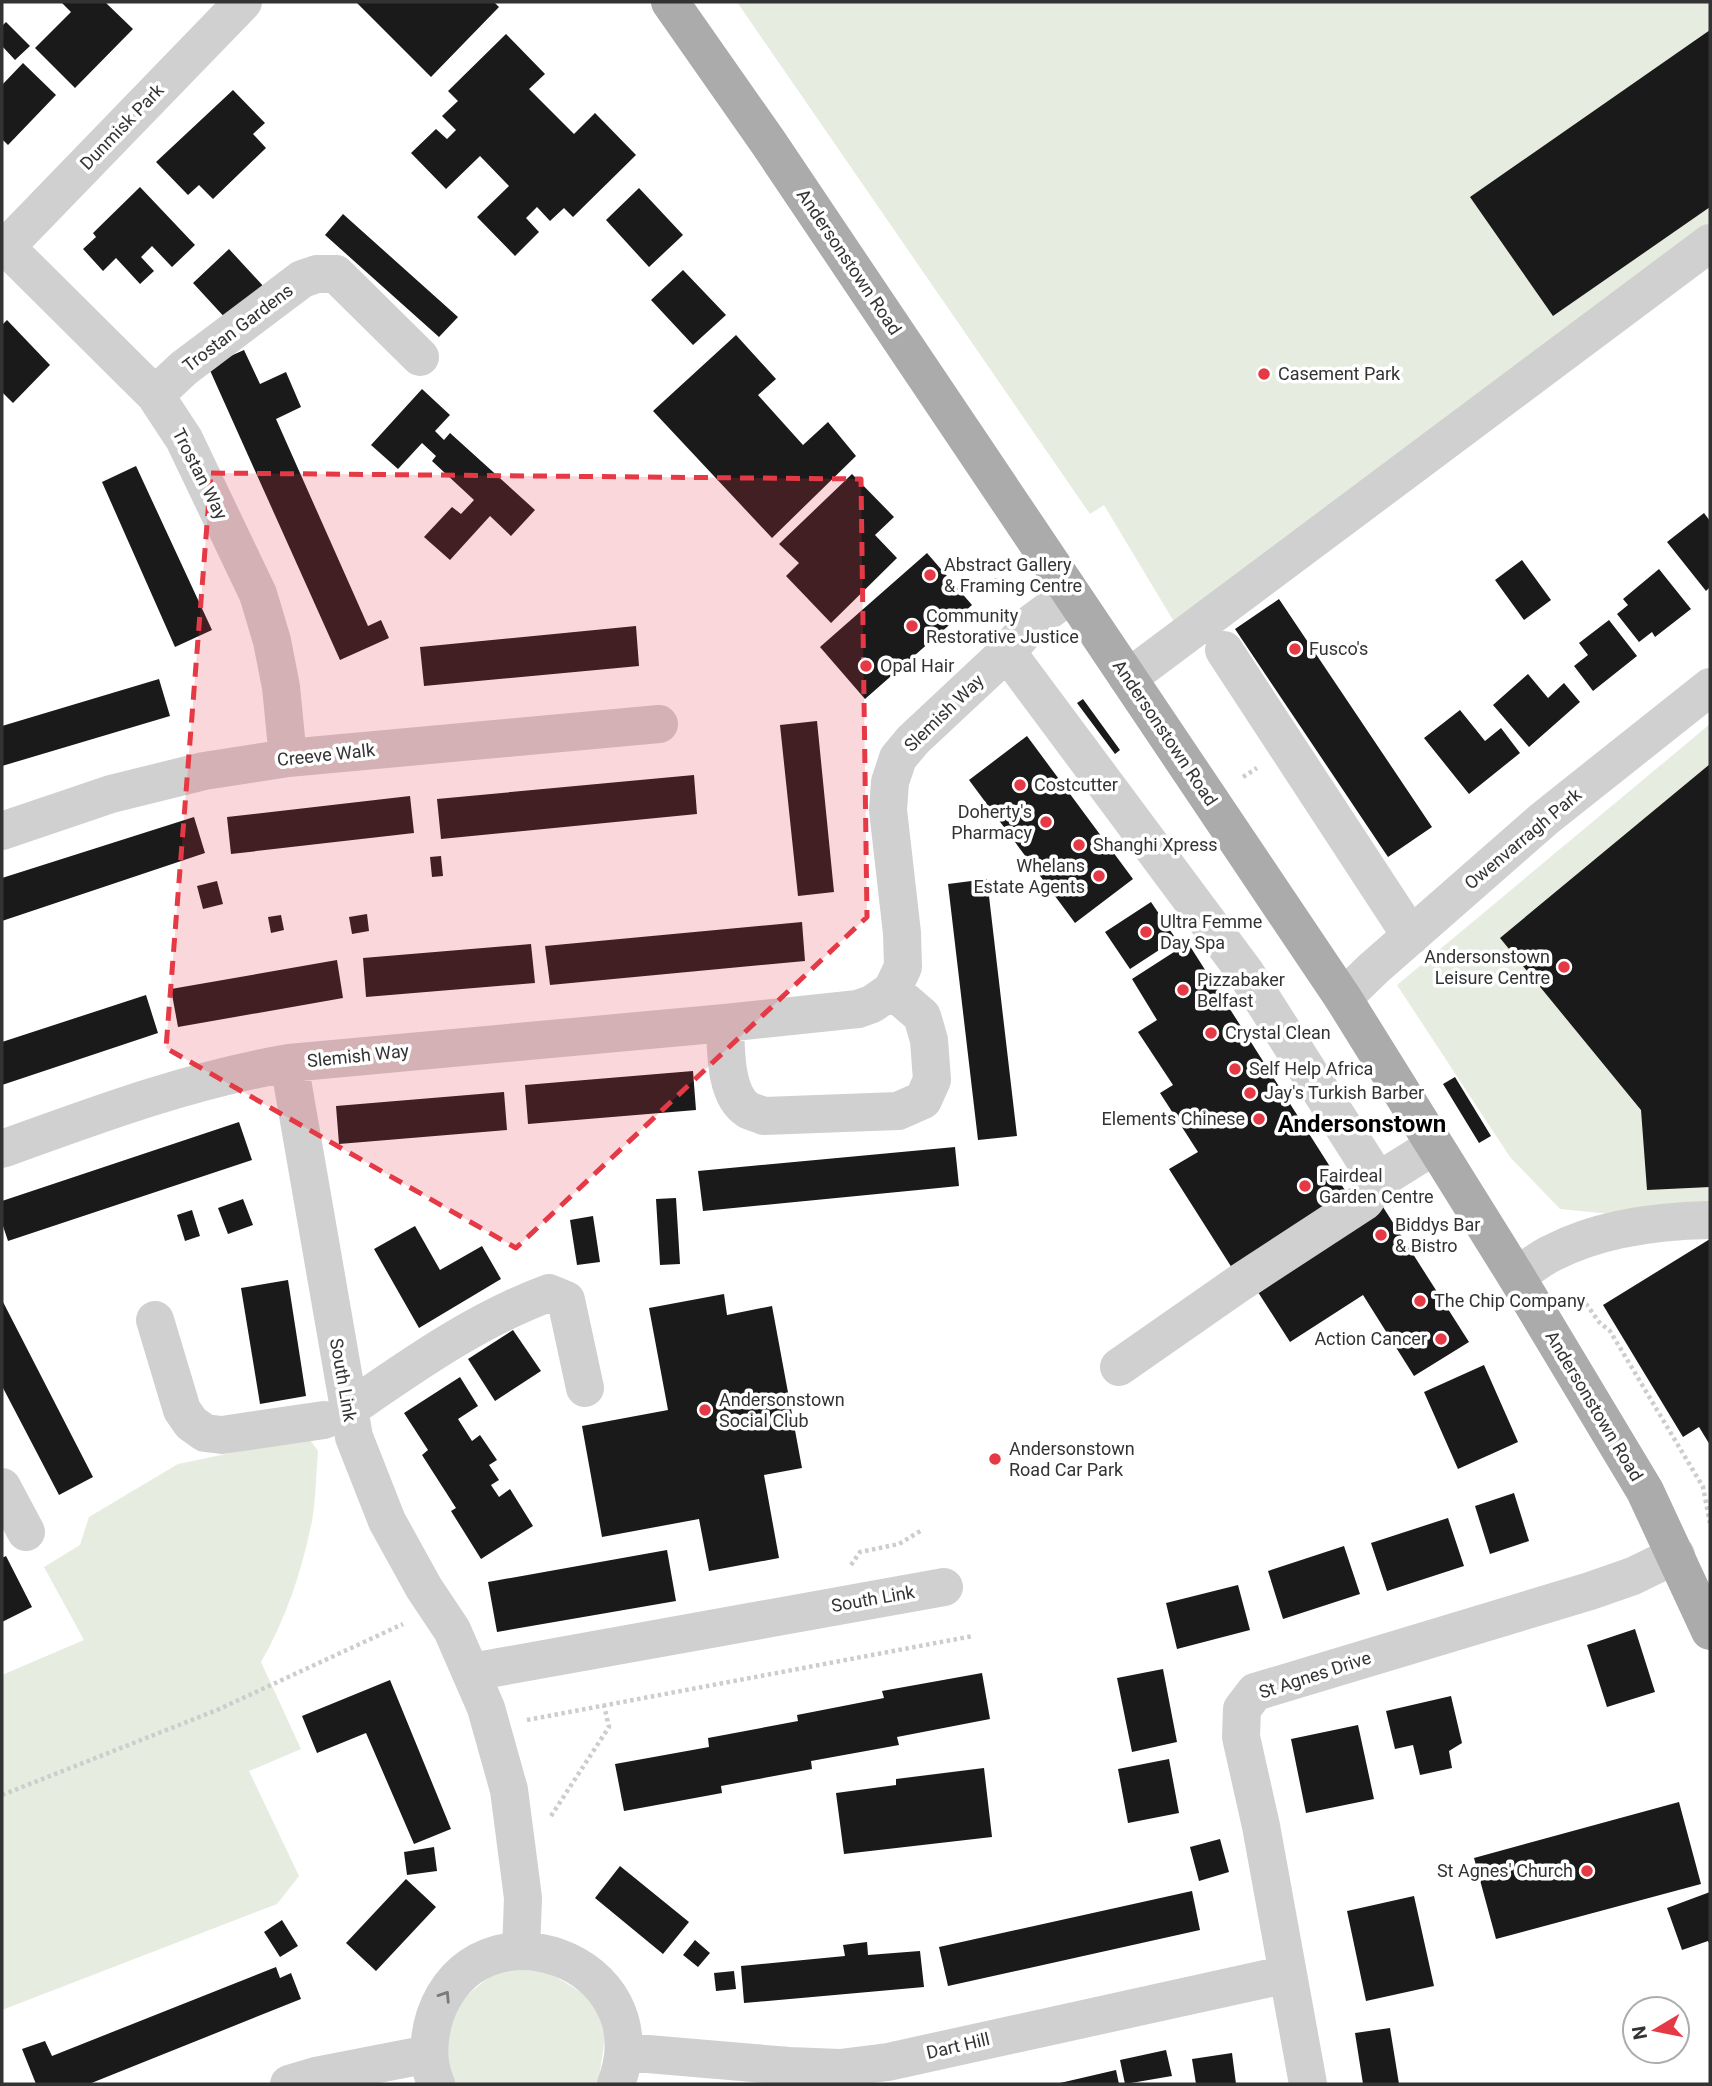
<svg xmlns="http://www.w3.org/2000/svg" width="1712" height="2086" viewBox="0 0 1712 2086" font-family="Roboto,sans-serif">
  <rect width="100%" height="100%" fill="#fff"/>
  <path fill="#e6ecdf" d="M737,2H1710V244L1182,635L1104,505L1090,514Z
    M1710,724V1209L1641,1217L1560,1209L1510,1157L1397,985Z
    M308,1437L318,1451C316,1474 316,1498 312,1521C302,1570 286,1619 261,1662L301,1749L249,1771L299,1876L277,1904L2,2010V1675L84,1640L44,1567L80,1545L89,1517L178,1464Z
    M518,1967L543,1969L586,1995L599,2015L605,2038L598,2084H451L445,2028L455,2005L494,1973Z"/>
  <path fill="#1a1a1a" d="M61,2H105L133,29L75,88L35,48L71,12Z
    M359,2H494L499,7L431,77L357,3Z
    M6,22L30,46L15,60L2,46V26Z
    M1710,30V207L1553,316L1470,197Z
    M506,34L545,74L529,89L574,134L595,113L636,155L573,217L564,208L550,221L537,207L526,218L539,232L515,256L477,217L509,186L480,156L446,189L411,153L436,129L447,139L456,130L442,116L458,101L448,91Z
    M23,63L56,95L8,145L2,139V85Z
    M233,90L265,123L253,134L266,148L213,199L199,185L188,195L156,162Z
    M140,187L195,245L172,267L152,246L141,257L154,271L140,284L116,258L103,271L83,249L96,237L93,233Z
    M639,188L683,235L649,267L606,220Z
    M343,214L458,317L439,337L325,235Z
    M229,249L265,288L228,321L193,283Z
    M683,270L726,315L693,345L651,300Z
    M7,320L50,365L13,403L2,392V325Z
    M736,335L776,379L758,395L803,445L828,422L856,456L772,538L653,411Z
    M244,350L260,384L286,372L301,407L276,419L368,626L381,620L389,638L340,660L208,366Z
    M422,389L450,415L435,431L444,440L450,433L535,510L511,536L490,516L450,560L424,537L452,507L461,514L474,500L432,461L436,456L422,443L398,469L371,445Z
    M136,466L212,630L175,647L102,482Z
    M852,474L894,517L875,535L897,558L831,623L786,576L799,563L779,544Z
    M1704,513L1710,521V587L1706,591L1667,542Z
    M927,553L972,605L865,699L820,647Z
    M1522,560L1551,600L1524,620L1495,580Z
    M1659,569L1691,609L1655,637L1652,632L1639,642L1617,614L1628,605L1623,599Z
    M1279,599L1432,827L1388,857L1235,629Z
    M1609,620L1637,656L1593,691L1574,666L1588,655L1579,643Z
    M636,626L639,666L424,686L420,647Z
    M1528,674L1548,698L1564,683L1580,702L1529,747L1493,705Z
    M159,679L170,716L2,766V726Z
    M1083,699L1120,750L1115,754L1077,703Z
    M1460,710L1485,741L1501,728L1520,753L1469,794L1424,738Z
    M817,721L834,892L798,896L780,725Z
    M1027,736L1133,879L1075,923L969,780Z
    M1710,764V1187L1647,1190L1641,1110L1500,938Z
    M694,775L697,814L441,839L437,799Z
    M410,796L414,833L231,854L227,817Z
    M194,817L205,853L2,921V878Z
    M441,856L443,876L432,877L430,857Z
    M987,879L1017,1136L978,1140L948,884Z
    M217,881L223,904L203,909L197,886Z
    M1151,902L1176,939L1130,969L1105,932Z
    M367,914L369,931L352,934L349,917Z
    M281,915L284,930L271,933L268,917Z
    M802,922L805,961L550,985L545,946Z
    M1188,943L1348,1195L1232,1268L1169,1169L1198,1152L1160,1093L1173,1085L1138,1032L1157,1020L1132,979Z
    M531,944L535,983L366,997L363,958Z
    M337,960L343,998L178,1027L171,989Z
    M146,995L158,1033L2,1085V1042Z
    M693,1071L696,1110L528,1124L525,1085Z
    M1455,1077L1491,1136L1479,1143L1443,1084Z
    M504,1092L507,1130L339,1144L336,1106Z
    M239,1122L252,1160L8,1241L2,1223V1201Z
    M955,1147L959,1186L703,1211L698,1171Z
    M676,1198L680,1264L660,1265L656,1199Z
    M243,1199L253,1225L228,1234L218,1208Z
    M1383,1207L1469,1342L1414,1376L1363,1295L1290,1342L1256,1289Z
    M192,1210L200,1236L185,1241L177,1215Z
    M593,1216L600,1262L577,1265L570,1220Z
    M415,1226L440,1270L482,1246L501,1279L419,1328L374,1249Z
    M1710,1239V1445L1699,1427L1683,1437L1603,1305Z
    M288,1280L306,1396L260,1404L241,1288Z
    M724,1294L727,1315L772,1306L802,1468L764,1475L779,1558L709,1571L699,1519L602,1537L582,1426L668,1410L649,1308Z
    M2,1300L93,1477L59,1495L2,1386Z
    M513,1330L541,1371L495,1401L468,1359Z
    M1484,1365L1518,1442L1458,1469L1424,1392Z
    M460,1377L478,1406L458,1419L472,1441L480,1435L497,1460L489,1465L499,1480L491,1485L499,1497L510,1489L533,1526L481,1559L451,1511L456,1508L422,1455L428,1450L404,1413Z
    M1514,1493L1529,1541L1490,1554L1475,1506Z
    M1448,1518L1464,1566L1387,1591L1371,1543Z
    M1344,1546L1360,1594L1283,1619L1268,1571Z
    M667,1550L676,1601L497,1632L488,1582Z
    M6,1556L32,1607L2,1622V1558Z
    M1238,1585L1250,1630L1177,1649L1166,1603Z
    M1635,1629L1655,1692L1607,1707L1587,1645Z
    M1163,1669L1177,1742L1132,1752L1117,1678Z
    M982,1673L990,1719L897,1737L899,1745L811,1761L812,1769L721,1786L722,1793L624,1811L615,1764L709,1747L708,1738L798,1721L797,1715L884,1698L882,1691Z
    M390,1680L451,1829L414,1844L366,1733L317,1753L302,1716Z
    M1451,1696L1462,1743L1449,1751L1452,1768L1420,1775L1413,1745L1395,1749L1386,1711Z
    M1358,1725L1374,1799L1306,1813L1291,1739Z
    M1169,1759L1179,1813L1128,1823L1118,1769Z
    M984,1768L992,1837L844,1854L836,1793L896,1785V1779Z
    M1679,1802L1701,1884L1496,1939L1474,1858Z
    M1220,1839L1229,1872L1199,1881L1190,1847Z
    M434,1847L437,1871L407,1875L404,1852Z
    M620,1866L689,1922L663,1954L595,1898Z
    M406,1879L436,1907L376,1971L346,1943Z
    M1192,1891L1200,1930L948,1986L939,1947Z
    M1710,1892V1945L1708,1941L1682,1950L1667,1908Z
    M1414,1896L1434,1986L1366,2001L1347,1911Z
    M282,1920L298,1946L280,1957L264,1932Z
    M695,1940L710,1953L698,1967L683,1955Z
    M867,1942L868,1955L920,1951L924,1987L744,2003L741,1966L845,1956L843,1945Z
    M276,1967L280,1978L291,1973L301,1999L89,2084H36L22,2049L45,2041L52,2056Z
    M734,1971L736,1989L716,1991L714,1973Z
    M1390,2028L1399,2084H1363L1355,2033Z
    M1166,2050L1172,2076L1125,2084L1120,2060Z
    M1232,2053L1236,2084H1196L1192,2059Z
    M1116,2070L1119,2084H1060V2083Z"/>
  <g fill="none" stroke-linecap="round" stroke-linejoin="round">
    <path stroke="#cdcdcd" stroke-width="4.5" stroke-dasharray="3.5 3.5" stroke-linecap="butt" d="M994,580L1006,582
      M1243,777L1257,768
      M1582,1298L1599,1322L1610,1331L1703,1487L1710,1523
      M851,1565L860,1552L899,1544L922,1530
      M527,1720L973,1636
      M2,1795L217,1710L403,1624
      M551,1816L609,1727L604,1705"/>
    <path stroke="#d0d0d0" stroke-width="38" d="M6,247L155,395L184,439L258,594L272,641L281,687L288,758
      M2,251L243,2
      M155,395L184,368L302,279L317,274H336L420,357
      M1224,650L1411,936
      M1007,652L1245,972L1378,1181
      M1128,678L1710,243
      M2,831L111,794L204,771L288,758L659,724
      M1343,998L1374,968L1544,819L1710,687
      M725,1023C726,1047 724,1095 748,1110C752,1112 759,1114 764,1116L898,1111L923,1100L932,1080L929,1040L922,1016L892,990
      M289,1063L354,1437L387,1521L424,1588L452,1630L486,1708L509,1790L523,1898L521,1951
      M2,1149C96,1115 189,1080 289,1063L725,1023L858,1009L872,1004L892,990L903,967L902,933L888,810L890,782L898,758L913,740L1007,652L1033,622L1071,594
      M1516,1276C1528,1269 1539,1259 1552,1253C1600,1228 1657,1221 1710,1220
      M155,1320L182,1410L191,1423L205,1433L222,1435L324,1420
      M1119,1367L1241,1282L1365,1201L1378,1181L1434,1146
      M349,1409C413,1365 476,1320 549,1293L566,1300L585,1388
      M2,1487L26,1532
      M472,1672L944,1587
      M624,2052L789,2066L840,2068L888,2062L1288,1974
      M289,2084L316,2076L429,2054
      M436,2084C427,2063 428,2038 435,2016C477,1894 663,1960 616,2084
      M1308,2084L1261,1826L1241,1737L1242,1709L1255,1692L1590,1591L1633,1576L1676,1555"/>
    <path stroke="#ababab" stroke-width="38" d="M670,2L768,142L1343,998L1516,1276L1645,1491L1710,1631"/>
  </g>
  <defs><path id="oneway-chevron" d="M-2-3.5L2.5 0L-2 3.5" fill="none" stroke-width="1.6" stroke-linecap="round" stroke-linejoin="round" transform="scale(1.75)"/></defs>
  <use stroke="#7a7a7a" href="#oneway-chevron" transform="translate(445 1996) rotate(-57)"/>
  <path fill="#e63946" fill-opacity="0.2" stroke="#e63946" stroke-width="5" stroke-dasharray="14 9" stroke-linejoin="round" d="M211,473L861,479L867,917L516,1248L166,1048Z"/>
  <g fill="#e63946" stroke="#fff" stroke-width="2.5">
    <circle cx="1264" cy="374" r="7"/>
    <circle cx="930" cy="575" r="7"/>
    <circle cx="912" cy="626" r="7"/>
    <circle cx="1295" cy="649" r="7"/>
    <circle cx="866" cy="666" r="7"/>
    <circle cx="1020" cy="785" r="7"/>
    <circle cx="1046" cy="822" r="7"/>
    <circle cx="1079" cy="845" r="7"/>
    <circle cx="1099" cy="876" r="7"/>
    <circle cx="1146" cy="932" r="7"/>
    <circle cx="1564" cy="967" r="7"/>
    <circle cx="1183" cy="990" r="7"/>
    <circle cx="1211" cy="1033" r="7"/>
    <circle cx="1235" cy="1069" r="7"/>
    <circle cx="1250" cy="1093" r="7"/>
    <circle cx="1259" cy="1119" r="7"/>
    <circle cx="1305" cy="1186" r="7"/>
    <circle cx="1381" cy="1235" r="7"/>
    <circle cx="1420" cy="1301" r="7"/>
    <circle cx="1441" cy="1339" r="7"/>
    <circle cx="705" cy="1410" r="7"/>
    <circle cx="995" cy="1459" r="7"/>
    <circle cx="1587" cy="1871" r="7"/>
  </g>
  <g text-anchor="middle" stroke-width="7" stroke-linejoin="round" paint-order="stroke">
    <g font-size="18" fill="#333" stroke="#fff">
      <text transform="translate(122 127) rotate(-46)" y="6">Dunmisk Park</text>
      <text transform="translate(849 262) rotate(56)" y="6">Andersonstown Road</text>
      <text transform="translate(238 328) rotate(-37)" y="6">Trostan Gardens</text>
      <text transform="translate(200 474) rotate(63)" y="6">Trostan Way</text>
      <text transform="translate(944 713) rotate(-44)" y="6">Slemish Way</text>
      <text transform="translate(1165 733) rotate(56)" y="6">Andersonstown Road</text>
      <text transform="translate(326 755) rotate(-6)" y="6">Creeve Walk</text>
      <text transform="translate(1523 839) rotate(-40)" y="6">Owenvarragh Park</text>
      <text transform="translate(358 1056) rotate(-6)" y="6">Slemish Way</text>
      <text transform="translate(343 1380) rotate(80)" y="6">South Link</text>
      <text transform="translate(1594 1406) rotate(59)" y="6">Andersonstown Road</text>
      <text transform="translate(873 1599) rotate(-10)" y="6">South Link</text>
      <text transform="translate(1315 1675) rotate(-18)" y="6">St Agnes Drive</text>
      <text transform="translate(958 2046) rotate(-13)" y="6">Dart Hill</text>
    </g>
    <g font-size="18" fill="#333" stroke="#fff" text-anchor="start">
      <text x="1278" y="380">Casement Park</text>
      <text x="944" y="571">Abstract Gallery<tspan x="944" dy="21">&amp; Framing Centre</tspan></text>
      <text x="926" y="622">Community<tspan x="926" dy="21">Restorative Justice</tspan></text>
      <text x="1309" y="655">Fusco's</text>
      <text x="880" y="672">Opal Hair</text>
      <text x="1034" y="791">Costcutter</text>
      <text x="1032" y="818" text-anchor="end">Doherty's<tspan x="1032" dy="21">Pharmacy</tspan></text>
      <text x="1093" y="851">Shanghi Xpress</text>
      <text x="1085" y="872" text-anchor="end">Whelans<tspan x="1085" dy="21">Estate Agents</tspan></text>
      <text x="1160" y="928">Ultra Femme<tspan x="1160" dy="21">Day Spa</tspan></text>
      <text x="1550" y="963" text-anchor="end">Andersonstown<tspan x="1550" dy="21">Leisure Centre</tspan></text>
      <text x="1197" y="986">Pizzabaker<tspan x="1197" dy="21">Belfast</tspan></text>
      <text x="1225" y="1039">Crystal Clean</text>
      <text x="1249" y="1075">Self Help Africa</text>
      <text x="1264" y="1099">Jay's Turkish Barber</text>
      <text x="1245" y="1125" text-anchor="end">Elements Chinese</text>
      <text x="1319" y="1182">Fairdeal<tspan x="1319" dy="21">Garden Centre</tspan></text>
      <text x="1395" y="1231">Biddys Bar<tspan x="1395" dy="21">&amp; Bistro</tspan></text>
      <text x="1434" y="1307">The Chip Company</text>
      <text x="1427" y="1345" text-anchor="end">Action Cancer</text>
      <text x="719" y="1406">Andersonstown<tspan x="719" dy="21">Social Club</tspan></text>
      <text x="1009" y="1455">Andersonstown<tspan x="1009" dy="21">Road Car Park</tspan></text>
      <text x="1573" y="1877" text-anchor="end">St Agnes' Church</text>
    </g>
    <g font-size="24" font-weight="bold" fill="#000" stroke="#fff">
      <text x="1362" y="1132">Andersonstown</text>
    </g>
  </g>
  <rect width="1712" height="2086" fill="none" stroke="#333333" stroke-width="7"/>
  <g transform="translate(1656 2030) rotate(260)"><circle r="33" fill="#ffffff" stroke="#adadad" stroke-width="2"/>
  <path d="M0-5L12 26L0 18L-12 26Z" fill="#e63946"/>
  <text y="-10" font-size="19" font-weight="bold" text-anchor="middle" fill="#333333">N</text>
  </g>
</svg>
